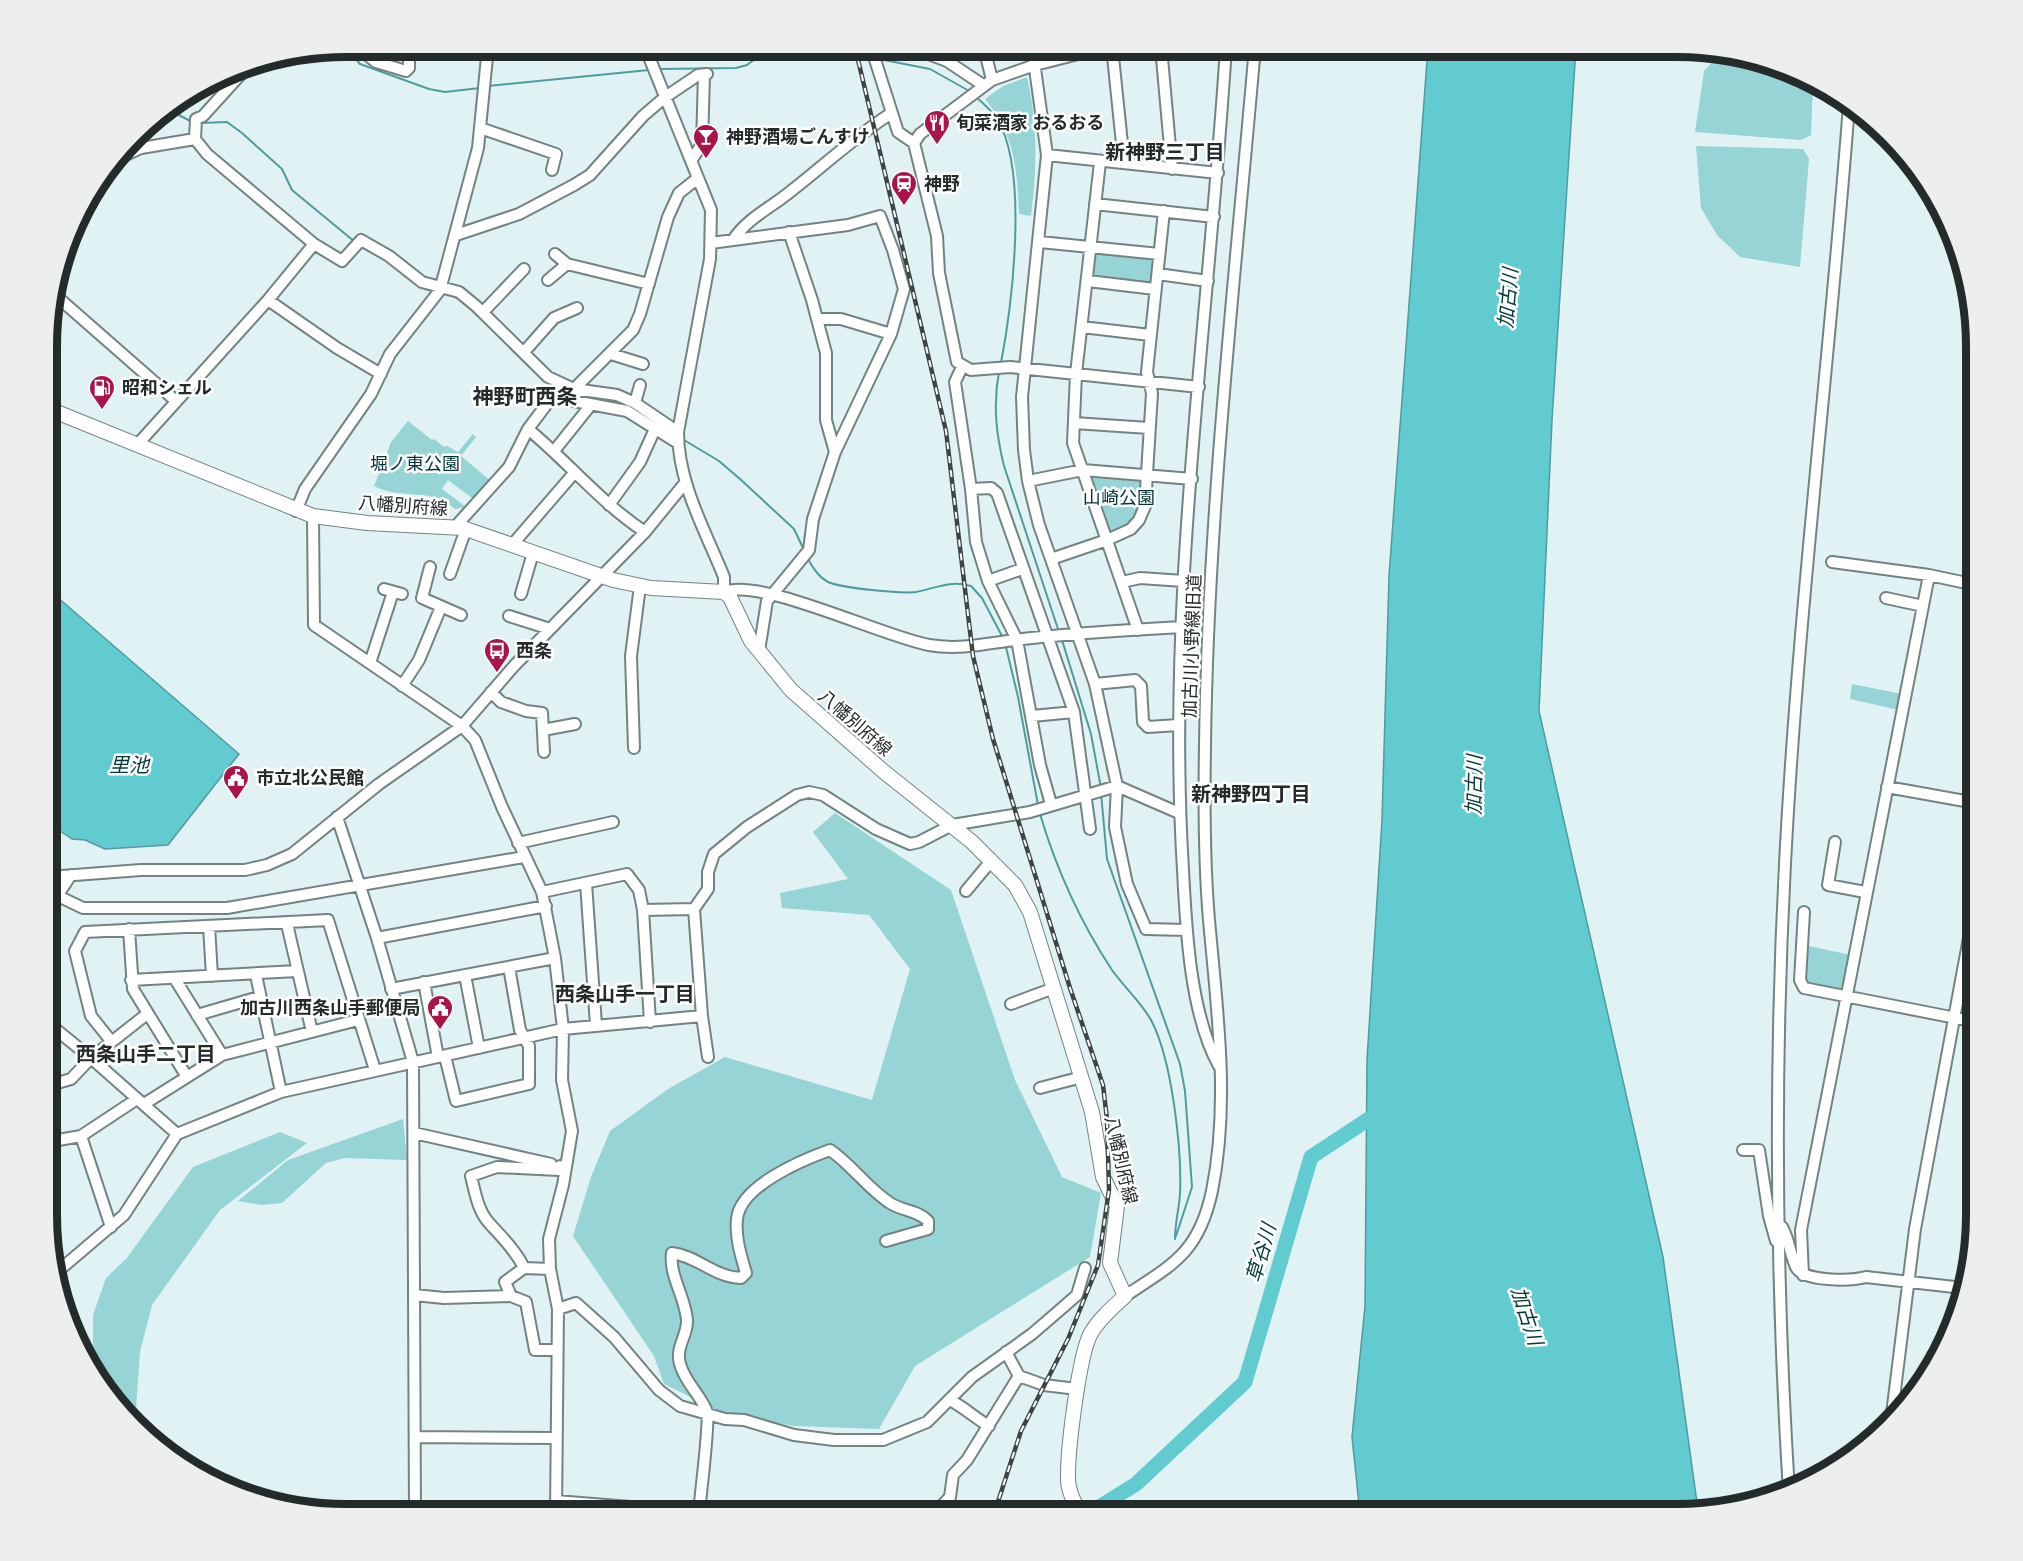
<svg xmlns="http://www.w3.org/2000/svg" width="2023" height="1561" viewBox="0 0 2023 1561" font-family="'Fira Sans','Noto Sans JP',sans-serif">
  <rect width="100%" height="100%" fill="#e0f2f3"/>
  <path fill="#97d4d6" d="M1721,53L1792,69L1813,83L1811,135L1801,140L1695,132L1704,71Z
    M1027,77C1038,124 1037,168 1031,216L1019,214C1017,167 1015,136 985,99L1003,86Z
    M1696,146L1803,149L1809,159L1800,267L1740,257L1717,235L1701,208Z
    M1096,251L1150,258L1153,263V280L1146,287L1092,281L1091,256Z
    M408,421L432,440L434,439L444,447L447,446L458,452L473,434L476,437L461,456L492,482L476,501L448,480L442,489L466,507L455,509C429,486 403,501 374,486L391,442Z
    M1094,475L1139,477L1144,483C1141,515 1140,517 1113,535L1107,531L1089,478Z
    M1852,684L1902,694L1899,710L1850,699Z
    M835,813L951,890L1015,1080L1062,1177L1101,1193L1090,1257L915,1366L879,1429L793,1426L717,1410L664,1384L654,1356L573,1236L591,1177L610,1131L668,1089L725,1057L872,1100L910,969L869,915L782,908L780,893L848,879L813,832Z
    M1804,945L1851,955L1843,993L1805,985Z
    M403,1119L407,1160L345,1158L326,1163L282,1203L262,1205L238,1201L288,1160Z
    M280,1132L307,1143L220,1210L152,1305L140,1352L135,1423L97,1372L93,1354V1315L106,1278L126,1259L193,1167Z"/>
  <path fill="#61cbd0" stroke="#4f9b9e" stroke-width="1.5" d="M1428,47H1576L1552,420L1539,711L1663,1257L1698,1510L1677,1514H1360L1352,1437L1365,1306L1367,1060L1382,820L1389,576Z
    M49,590L239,754L168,845L105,849L85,840L72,839L56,828L48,815Z"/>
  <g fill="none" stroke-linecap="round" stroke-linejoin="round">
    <path stroke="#4f9b9e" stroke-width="2" d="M346,47L360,64L429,89L445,92L480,88
      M818,47L871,57
      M879,59L930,69L971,92
      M658,69L736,68L747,65L771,47
      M488,86L649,70
      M975,96C983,103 992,111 997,119C1029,170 1012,305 1001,363
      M173,107L177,114L192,122
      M201,123L227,122L242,133L282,169L292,190L355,242
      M359,246L381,257
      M450,295L462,300
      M477,314L490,327
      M999,371C993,405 996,434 1004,466L1059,632
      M561,390L573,394
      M578,395L614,400
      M684,440L719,461L740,479L794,529L804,550
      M807,557C812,567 818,577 828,582C841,588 902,594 916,592C936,588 950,580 971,586L982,598L1003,638
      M1062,640L1091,734L1101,788
      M1005,643L1018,697L1038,805
      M1101,793L1107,859L1180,1064L1185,1091L1192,1187L1176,1236
      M1040,814C1056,868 1081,923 1112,970C1124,987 1141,1002 1151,1020C1172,1059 1182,1150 1180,1194C1179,1209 1175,1223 1175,1239"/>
    <path stroke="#61cbd0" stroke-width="15" d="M1088,1514L1136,1484L1245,1382L1311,1157L1381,1111"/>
    <defs>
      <path id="minor" d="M357,47L376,62L406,71L409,68V47
        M645,47L711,210L710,259L678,432C678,483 705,530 724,577V592C760,577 884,637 929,645C958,650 985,644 1014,640C1070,633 1127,630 1182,627
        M871,47L898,132L914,143
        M910,47L947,61L983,85
        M984,47L992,80
        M1032,47L1047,155L1022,397L1024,450L1028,481L1039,525L1095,684L1117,786L1115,827L1127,884L1146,929L1186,930
        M1106,47L1035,65L992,80L920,134L914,143L937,236L939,273L957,362L971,370L1010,367L1199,387
        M1112,47L1124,163
        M1161,47L1172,169
        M252,62L203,116L196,119L195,139L207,154L314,244L342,261L361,240L389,256L422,282L459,292L476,306L548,377L574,389L617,395L635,403L678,432
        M480,128L556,154L552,170
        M1047,155L1218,173
        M117,159L141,148L195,139
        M691,161L702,144L704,75
        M1100,162L1076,374L1073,443L1138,630
        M1095,204L1214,217
        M789,232L812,300L826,353V420L835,452
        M456,235L519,214L574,185L590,175L643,116L664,98L698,75L707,74
        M733,240C746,220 768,209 786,195C821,168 853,138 890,114
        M1040,242L1159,254
        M711,243L848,225L880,216L893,250L904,289L891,334
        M555,254L567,264
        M1158,274L1208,281
        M548,280L567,264L649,284
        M1088,281L1155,289
        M54,294L176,401
        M268,300L314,244
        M483,312L524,269
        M1082,327L1150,335
        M524,352L554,318L577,308
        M611,354L643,364
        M962,367L955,382L971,489L976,542L988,581L1017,640L1040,765L1051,804
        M574,389L633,330L640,314L668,217L679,193L698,178
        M577,390L574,401L627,411L678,443
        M635,403L640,385
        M1074,423L1149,428
        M528,429C568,462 601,503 645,532
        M137,445L268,300L337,348L381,374
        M554,451L590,406
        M1028,481L1083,470L1192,479
        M971,489L991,488L997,493L1074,712L1090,829
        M609,505L640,462L655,429
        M296,511L305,489L371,394L390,354L440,290L478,148L488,47
        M313,516L314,625L462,726L475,740L502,807L542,892L555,958L563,1029L562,1080L572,1131L563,1185L549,1239L550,1269L558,1309L556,1514
        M455,527L509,467L528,429L562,384
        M512,545L575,472
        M1051,559L1107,540L1131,529L1139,520L1145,506L1152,393L1147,372L1164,211
        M1832,562L1929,575L1976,585
        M430,567L422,598L461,615
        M450,574L466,529
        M988,581L1022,569
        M1122,582L1140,578L1184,581
        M384,589L402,594
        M521,594L533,553
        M1886,598L1923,606
        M509,616L550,629
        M759,651L767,601L809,550L813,519L835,452L891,334L841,319H817
        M370,663L393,592
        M1095,684L1135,680L1141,686L1143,722L1148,727L1178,725
        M402,686L419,660L441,607
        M491,692L501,702L526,711L542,713L544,752
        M1032,716L1074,712
        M543,730L575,724
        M634,748L631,656L640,586
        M1887,787L1976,803
        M337,817L377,938L413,1062L415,1514
        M1835,842L1828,885L1865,892
        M518,843L613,822
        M48,877L141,870H245L267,865L292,854L379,784L462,726L514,666L645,532L685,483
        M586,883L596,1025
        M966,891L991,861
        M542,892L627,874L639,890L643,910
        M48,897L58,896L83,908H227L524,857
        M48,910L71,875
        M1804,912L1800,980L1804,988L1976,1022
        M287,924L312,1032
        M209,926L212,976
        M129,929L133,989L187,1077
        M377,938L546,906
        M256,975L281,1092
        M465,975L479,1048
        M175,979L222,1055
        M131,980L297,971
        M424,982L438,1057
        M391,989L555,958
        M1011,1004L1054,988
        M197,1015L259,997
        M702,1016L708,1057
        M650,1022L643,910L694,909
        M48,1023L91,1058L177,1134
        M111,1041L91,1016L75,951L85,932L328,920L375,1070
        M445,1056L456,1101L529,1084V1046L520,1030L509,967
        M1219,1066C1190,1014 1186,929 1183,870C1166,595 1209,320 1226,47
        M47,1086L71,1079L91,1058L147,1014
        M1040,1088L1082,1077
        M144,1104L222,1055L358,1020
        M414,1133L551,1164
        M81,1136L111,1227
        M47,1142L81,1136L137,1099
        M1743,1150H1759L1769,1216L1776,1241
        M1782,1227C1789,1239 1790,1254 1796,1267C1803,1282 1851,1281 1866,1277L1963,1288
        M524,1268C517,1252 501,1236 490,1224C478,1212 475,1192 471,1176L497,1167L559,1170L560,1166
        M57,1272L124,1215L177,1134L281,1092L563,1029L702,1016L694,909L708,889V872L714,854L747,827L797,795L809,792L823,795L876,829L910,844L919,842L952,825L1030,812L1117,786L1179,813
        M1803,1275L1801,1230L1929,575
        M414,1295L444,1298L511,1296L526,1302L535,1350H556
        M511,1296L505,1282L524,1268L550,1269
        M1125,1296C1174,1264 1199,1252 1212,1191C1230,1102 1217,1010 1209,920C1204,862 1204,803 1205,745C1208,512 1235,279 1255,47
        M558,1309L576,1303L614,1337L659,1390L680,1406L725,1419L744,1420L794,1435L834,1440H883L927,1422L972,1377L1032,1334L1061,1309L1077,1295L1085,1268
        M1019,1376L1044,1385L1077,1389
        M950,1400C965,1408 975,1418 989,1426
        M1891,1422L1915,1229L1976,900
        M415,1437L556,1438
        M1789,1492C1776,1283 1774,1073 1785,864C1798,610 1830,358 1849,105
        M556,1501L718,1514
        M699,1514C700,1497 710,1423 707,1412C701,1395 685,1383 680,1364C675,1347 688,1335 687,1320C685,1296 669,1276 672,1253C697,1256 714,1277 741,1278L746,1273C741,1256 735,1237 737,1219C740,1186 802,1160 830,1150C852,1165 867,1188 890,1203C902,1211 918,1210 928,1221V1229L886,1241
        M934,1514L950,1497L953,1475L967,1460L1019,1376L1006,1352"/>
      <path id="major" d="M49,409L313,516L367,523L463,528L613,580L651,588L724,592L730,597L751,641L791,690L883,771L972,842L1015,885L1030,912L1092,1112L1103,1177L1117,1206L1110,1263L1125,1296C1113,1307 1099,1319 1091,1333C1079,1354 1068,1448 1068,1475C1067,1489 1074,1502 1080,1514"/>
    </defs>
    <use href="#minor" stroke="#738383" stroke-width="14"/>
    <use href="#major" stroke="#738383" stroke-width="16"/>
    <use href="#minor" stroke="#fff" stroke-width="10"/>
    <use href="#major" stroke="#fff" stroke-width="14"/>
    <defs>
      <path id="rail" d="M855,47L946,431L973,656L993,739L1070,988L1103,1085L1107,1119L1109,1190L1098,1265L1068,1339L1021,1431L994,1514"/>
    </defs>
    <use href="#rail" stroke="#3d4545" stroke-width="4.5"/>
    <use href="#rail" stroke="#fff" stroke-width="2" stroke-dasharray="7" stroke-linecap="butt"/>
  </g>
  <defs>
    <symbol id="restaurant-pin" viewBox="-11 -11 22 30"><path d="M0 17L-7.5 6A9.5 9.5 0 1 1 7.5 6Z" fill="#a91549" stroke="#fff"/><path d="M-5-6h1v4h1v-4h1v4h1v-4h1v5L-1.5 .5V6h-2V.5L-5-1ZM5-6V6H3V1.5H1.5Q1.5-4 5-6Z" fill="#fff"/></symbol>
    <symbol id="bar-pin" viewBox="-11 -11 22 30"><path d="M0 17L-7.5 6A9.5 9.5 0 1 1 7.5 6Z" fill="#a91549" stroke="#fff"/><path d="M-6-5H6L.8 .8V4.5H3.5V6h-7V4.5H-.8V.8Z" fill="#fff"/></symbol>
    <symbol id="station-pin" viewBox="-11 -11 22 30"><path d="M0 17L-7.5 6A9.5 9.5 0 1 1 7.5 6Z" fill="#a91549" stroke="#fff"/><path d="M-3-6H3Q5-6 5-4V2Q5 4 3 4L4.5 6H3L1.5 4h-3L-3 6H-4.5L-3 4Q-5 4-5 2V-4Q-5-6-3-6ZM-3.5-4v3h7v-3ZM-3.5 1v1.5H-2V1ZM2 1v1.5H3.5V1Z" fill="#fff"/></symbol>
    <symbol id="fuel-pin" viewBox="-11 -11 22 30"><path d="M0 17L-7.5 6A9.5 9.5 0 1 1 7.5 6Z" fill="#a91549" stroke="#fff"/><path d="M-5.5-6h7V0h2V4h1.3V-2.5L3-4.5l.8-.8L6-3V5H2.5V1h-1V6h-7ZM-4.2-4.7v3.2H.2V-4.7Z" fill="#fff"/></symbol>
    <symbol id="bus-pin" viewBox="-11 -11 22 30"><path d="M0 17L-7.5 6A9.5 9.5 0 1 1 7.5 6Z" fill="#a91549" stroke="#fff"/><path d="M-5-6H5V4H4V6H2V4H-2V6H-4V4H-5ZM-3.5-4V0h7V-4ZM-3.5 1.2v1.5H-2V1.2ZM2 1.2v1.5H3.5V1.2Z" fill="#fff"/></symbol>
    <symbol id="civic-pin" viewBox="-11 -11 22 30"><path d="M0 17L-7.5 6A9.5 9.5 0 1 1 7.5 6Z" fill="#a91549" stroke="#fff"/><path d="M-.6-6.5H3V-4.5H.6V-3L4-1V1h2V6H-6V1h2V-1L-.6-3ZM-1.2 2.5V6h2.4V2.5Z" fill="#fff"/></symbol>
  </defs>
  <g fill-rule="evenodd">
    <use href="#restaurant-pin" x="922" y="108" width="30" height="40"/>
    <use href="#bar-pin" x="691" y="122" width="30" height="40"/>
    <use href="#station-pin" x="889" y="169" width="30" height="40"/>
    <use href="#fuel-pin" x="87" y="373" width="30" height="40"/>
    <use href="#bus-pin" x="482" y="636" width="30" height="40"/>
    <use href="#civic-pin" x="221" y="763" width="30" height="40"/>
    <use href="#civic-pin" x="425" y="993" width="30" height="40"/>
  </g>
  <g text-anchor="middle" stroke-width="5" stroke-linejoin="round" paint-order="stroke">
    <g font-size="18" font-weight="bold" fill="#242b2b" stroke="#fff" text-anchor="start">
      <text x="956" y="129">旬菜酒家 おるおる</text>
      <text x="726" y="143">神野酒場ごんすけ</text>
      <text x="924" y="190">神野</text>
      <text x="122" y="394">昭和シェル</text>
      <text x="516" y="657">西条</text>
      <text x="256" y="784">市立北公民館</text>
      <text x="420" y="1014" text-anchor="end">加古川西条山手郵便局</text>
    </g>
    <g font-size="18" fill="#003335" stroke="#fff">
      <text x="415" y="470">堀ノ東公園</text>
      <text x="1119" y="504">山崎公園</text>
    </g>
    <g font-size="18" fill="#242b2b" stroke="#fff">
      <text transform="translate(403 506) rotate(4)" y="6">八幡別府線</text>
      <text transform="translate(1192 646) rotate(-88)" y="6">加古川小野線旧道</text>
      <text transform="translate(855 723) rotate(41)" y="6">八幡別府線</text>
      <text transform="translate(1121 1160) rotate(77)" y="6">八幡別府線</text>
    </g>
    <g font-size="20" font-weight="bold" fill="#242b2b" stroke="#fff">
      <text x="1165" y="159">新神野三丁目</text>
      <text x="1251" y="801">新神野四丁目</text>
      <text x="625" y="1001">西条山手一丁目</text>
      <text x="146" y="1061">西条山手二丁目</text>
    </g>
    <g font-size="20" font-style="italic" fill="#053a3c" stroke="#fff">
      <text transform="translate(1508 298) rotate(-85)" y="7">加古川</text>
      <text x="129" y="772">里池</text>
      <text transform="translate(1474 785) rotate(-89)" y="7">加古川</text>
      <text transform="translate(1261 1253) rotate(-74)" y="7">草谷川</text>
      <text transform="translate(1527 1316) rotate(72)" y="7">加古川</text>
    </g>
    <g font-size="21" font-weight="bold" fill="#242b2b" stroke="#fff">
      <text x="525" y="404">神野町西条</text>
    </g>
  </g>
  <path d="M0 0H2023V1561H0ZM346 57H1677A289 289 0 0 1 1966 346V1215A289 289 0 0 1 1677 1504H346A289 289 0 0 1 57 1215V346A289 289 0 0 1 346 57Z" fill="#edeeee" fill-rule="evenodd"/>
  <path fill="none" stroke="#242b2b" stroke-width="8" d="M346 57H1677A289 289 0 0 1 1966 346V1215A289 289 0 0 1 1677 1504H346A289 289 0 0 1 57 1215V346A289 289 0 0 1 346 57Z"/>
</svg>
